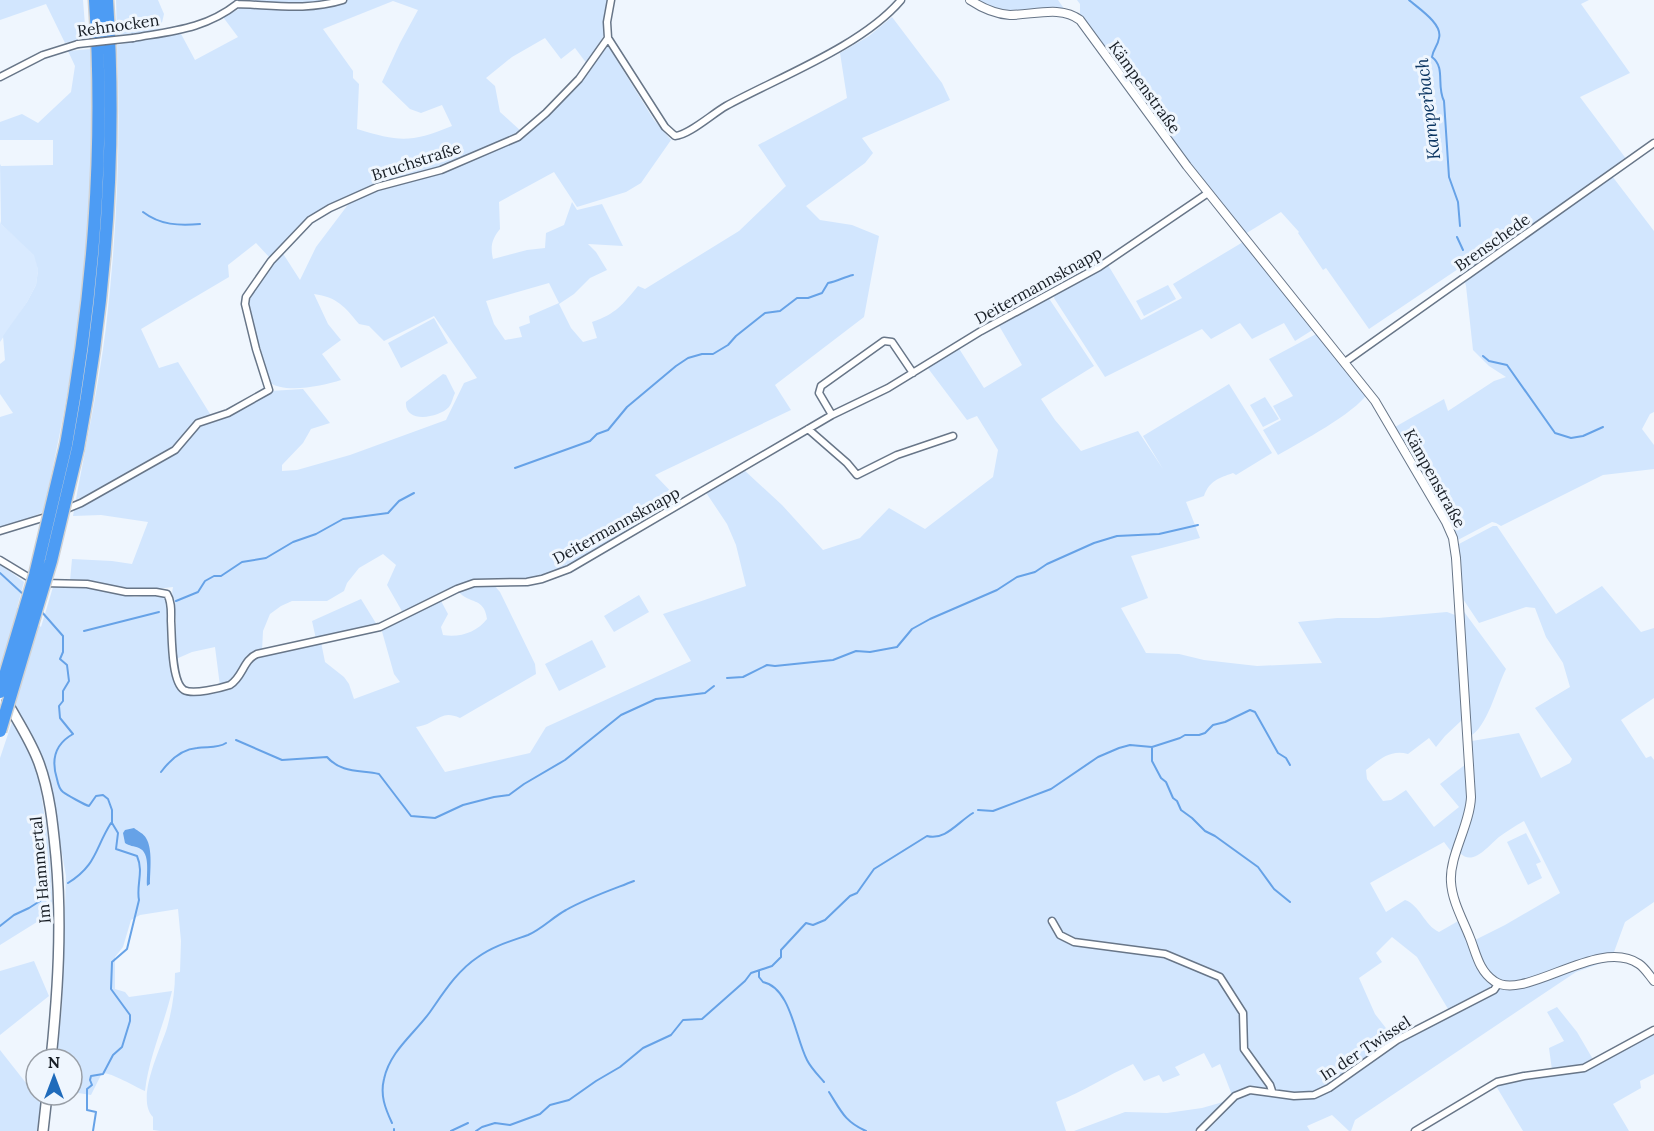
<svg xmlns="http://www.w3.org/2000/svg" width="1654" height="1131" viewBox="0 0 1654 1131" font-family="Lora,serif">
  <rect width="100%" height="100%" fill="#eff6fe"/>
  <path fill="#d9eaff" d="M0,221L1,224L35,255L38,270L36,285L27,302L0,342Z"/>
  <path fill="#d2e6fe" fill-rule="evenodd" d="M0,0H83L86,38L65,43L46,4L0,20Z
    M116,0H158L164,14L160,31L117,35Z
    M243,0H608L604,14V35L587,64L575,48L561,59L545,38L512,57L486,78L495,86L500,112L522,132L506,140L435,171L368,188L311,216L270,258L256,243L228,265L229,277L141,329L159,368L178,362L215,422L270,391L303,389L330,423L311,429L303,443L282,465V471L297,470L350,455L446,420L464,383L477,378L434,316L384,341L369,326L359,324C345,307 337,297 314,294L328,324L341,340L322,354L341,380C323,386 284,394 269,382L247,300L275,259L282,252L300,280L316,247L350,202L375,190L443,172L521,138L580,81L608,46L654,120L671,140L641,183L626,192L577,207L554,172L499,202L500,229C492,239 490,246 493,259L527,250L545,248L546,233L564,225L572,202L577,210L602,204L623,246L588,244L596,252L607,270L590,278L574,294L559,304L571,328L583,342L597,338L592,322C616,314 622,305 638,286L645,289L739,231L786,186L758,145L847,98L840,53L869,36L892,17L942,83L950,100L862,138L873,153L865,163L806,206L820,220L852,225L879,236L864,317L775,385L791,410L655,475L680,501L568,567L526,579H489L471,582L456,586L403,613L387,585L396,565L383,554L359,568L347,583L344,591L327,601H292L281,606L270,614L263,631L262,651L249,655L234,680L220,686L215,647L192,652L176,659C175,647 175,637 176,625C177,613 170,600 173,587L139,591L70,581L72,559L112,561L132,564L148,522L101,515L73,516C84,453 98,391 106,327C117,233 121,139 117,45L180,32L195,60L238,37L223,17L239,9ZM393,1L418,10L400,43L382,82L410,109L421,113L442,105L452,126C410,143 400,142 357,129L359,84L353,78V71L323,29ZM549,283L559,303L529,316L530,323L519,327L522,337L505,340L494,324L486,301Z
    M975,0H1058L1065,10C1030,11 1008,16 975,0Z
    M1077,0H1589L1581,4L1630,73L1580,97L1627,160L1609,172L1654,231V412L1650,414L1642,429L1654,445V469L1603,475L1501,526L1496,523L1492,522L1456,541L1395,427L1444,399L1448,411L1494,381L1506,377L1489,366L1473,350L1466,286L1461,267L1369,329L1326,268L1323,270L1298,233L1299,232L1281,212L1245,234L1205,186L1080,16V4Z
    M91,49C92,142 91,235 78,328C69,390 57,451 43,512L22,522L0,527V417L13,413L0,394V364L5,360L3,336L27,302L36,285L38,270L34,255L1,224L0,164L1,166L53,165V140H0V122L22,114L38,123L71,92L75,66L68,51Z
    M1243,242L1314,329L1295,341L1284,323L1252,339L1240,323L1211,339L1202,329L1105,377L1054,298L1055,294L1108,265L1141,320L1182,298L1173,284Z
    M1168,285L1176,299L1144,316L1136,301Z
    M1048,297L1094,366L1041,399L1055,420L1081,451L1138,431L1163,469L1143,436L1229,384L1272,453L1236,475L1233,473C1219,478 1209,481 1204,496L1186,502L1200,538L1131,556L1148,598L1121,608L1146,653L1179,654L1204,660L1257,666L1322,663L1298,622L1337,618H1378L1447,612L1455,615L1462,720L1445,736L1436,747L1429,738L1408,754C1390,749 1379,760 1366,770L1367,779L1383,801L1391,800L1406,790L1434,827L1459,807L1440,784L1466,764L1468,808L1453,854L1444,842L1370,883L1386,912L1405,900C1420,905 1424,925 1439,932L1460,920L1473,941L1505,925L1560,893L1524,821C1515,826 1507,831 1499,837C1489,845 1473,867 1460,853L1468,827L1471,744L1472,741L1519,733L1541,778L1570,763L1572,759L1535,708L1570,687L1563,663L1546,637L1535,608L1526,607L1479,623L1461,596L1457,545L1493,526H1497L1556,614L1602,586L1641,632L1654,628V698L1621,720L1646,758L1651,756L1654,760V902L1625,922L1614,952L1592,958L1607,961L1576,972L1355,1120L1351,1131H1349L1332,1115L1307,1126L1310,1131H1202L1232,1095L1220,1064L1212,1068L1204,1053L1175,1067L1180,1075L1163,1082L1159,1075L1144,1081L1133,1064C1106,1076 1083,1092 1056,1102L1066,1131H160L153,1130V1117C135,1099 161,1048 167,1028C172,1010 175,992 175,973L180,972L181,941L178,909L140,915L131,920L123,947L115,957V989L125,992L129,997L172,991C164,1025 149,1056 145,1091C133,1086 113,1073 102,1073L91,1095L72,1092V1059H56L62,1007L66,876L49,780L34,741L17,708L0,680V564L24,582L17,608L41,627L53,587L89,588L135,597L159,594L163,596L168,604L171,650L182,690L231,686C243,681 245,666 255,658L321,642L325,662L344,677L349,684L354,699L400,682L394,674L381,628L440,599L448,614L441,627L443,635C460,638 477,632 487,619C484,596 469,605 458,591L481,584H493L500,592L535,664L536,674L460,718C446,712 443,716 431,722C426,725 421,726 416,727L445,772L530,753L546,727L691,661L663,614L746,586L736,545L727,524L705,491L743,469L782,505L823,550L860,538L889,508L925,529L993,477L998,450L977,416L967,420L927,367L958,347L984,388L1022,365L998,324ZM1392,937L1417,957L1451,1014L1396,1041L1375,1014L1359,978L1382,962L1376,953Z
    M434,318L448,343L401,368L388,343Z
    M1318,333L1367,394C1355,413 1299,443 1278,455L1263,430L1281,420L1273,406L1293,396L1269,359Z
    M443,374L446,375L455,393C453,397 452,403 449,407C439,418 404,424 406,402Z
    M1265,397L1279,419L1263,427L1250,405Z
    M639,595L649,612L614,632L604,616Z
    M361,599L377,625L316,639L312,621Z
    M1462,609L1506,669C1496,688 1488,727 1469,737Z
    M592,640L606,667L559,691L545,664Z
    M12,722L29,746L38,772L49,846L53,912L0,945V758Z
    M1526,833L1541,862L1536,864L1542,878L1528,885L1507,842Z
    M34,961L49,996L0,1035V971Z
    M1557,1007L1577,1032L1594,1061L1584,1065L1552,1070L1549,1048L1564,1041L1547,1012Z
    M1654,1033V1074L1640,1081L1641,1088L1613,1104L1629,1131H1523L1496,1086L1527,1078L1586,1070Z
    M0,1050L41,1102L37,1131H0Z
    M1230,1100L1198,1131H1074L1125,1112L1167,1113L1202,1108Z"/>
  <path fill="#66a2e7" d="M134,828C138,831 144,834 146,838C153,849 150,871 150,884L147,886C146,875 151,853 139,848C134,846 129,846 125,843L123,833L125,830Z"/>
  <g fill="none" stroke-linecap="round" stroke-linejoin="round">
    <path stroke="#66a2e7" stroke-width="2" d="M1409,0C1418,8 1443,24 1439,38C1438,46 1433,49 1432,57C1446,68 1436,85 1444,101L1449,177L1458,202L1460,226
      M143,212C160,225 179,226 200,224
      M1457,237L1463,250
      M1483,356L1489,361L1507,365L1555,433L1571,438L1583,436L1603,427
      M515,468L590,441L597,434L608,430L627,407L676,366L688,358L702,354H713L728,345L736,336L765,313L780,311L797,298H808L822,293L828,283C838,281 844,277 853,275
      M0,573L24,595
      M176,601L198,592L205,581L214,576H221L242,562L266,558L293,542L316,534L343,519L388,513L399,501L414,493
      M41,611L63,636V652L60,659L67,665L69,681L63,691V701L59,706L60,718L73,734C55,744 51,760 57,779C58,784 59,789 63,792C67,795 85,805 89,806L96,796L103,795L108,799L112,810V823L118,833L116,849L137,856C144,872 136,885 139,900L127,949L112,962L111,989L130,1015V1021L122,1047L113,1055L103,1074L91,1076L90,1080L92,1085L87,1089V1110L96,1112L93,1131
      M84,631L159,612
      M727,678L743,677L767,665L775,666L833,660L856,651L870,652L897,647L912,629L930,619L997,590L1017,577L1035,572L1047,564L1094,543L1117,536L1159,534L1198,525
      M236,740L282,760L327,757C341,773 359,770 379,774L411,816L435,818L463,805L494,797L509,795L524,784L565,760L621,715L656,699L705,693L714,686
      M1152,748V761L1161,778L1166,782L1173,798L1177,801L1181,810L1192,818L1205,831L1215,836L1258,867L1274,889L1290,902
      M161,772C170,760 181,749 197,748C207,746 217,749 226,743
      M978,810L993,811L1051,789L1098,757L1119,748L1130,745L1152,747L1180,738L1185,735H1199L1205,733L1213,725L1225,722L1250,710L1255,712L1278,753L1286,758L1290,765
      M68,883C97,865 95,848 111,823
      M0,926L14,915L29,908L40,901L48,892
      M759,971V977L763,982C791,988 795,1037 807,1060C811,1068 818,1075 824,1082
      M829,1092C841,1111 845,1122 866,1131
      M392,1123C385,1108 380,1095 384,1079C390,1051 414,1034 430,1012C444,992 457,971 478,957C493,946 511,941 528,935C542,929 553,917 566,910C587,898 611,890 634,881
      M394,1129V1131
      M451,1131L468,1123
      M476,1131L482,1127L495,1123L510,1125L540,1114L550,1105L569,1100L596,1081L620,1067L643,1048L671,1035L683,1020L702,1019L745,981L751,973L772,966L781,957V950L806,923L813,925L825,920L850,896L857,893L874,869L927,836C945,841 958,822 973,813"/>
    <defs>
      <path id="minor" d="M611,0L607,22L608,38L665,127L675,136C689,135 712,114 726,106C779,77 862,46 901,0
        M237,4C273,5 308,11 343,0
        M133,38C172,31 205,29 237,4
        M0,77L43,55L78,44
        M1345,362L1654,143
        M832,415L819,393L821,386L884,341L892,342L913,373
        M808,429L847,463L857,475L897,455L953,436
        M64,510L81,503L175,450L198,423L228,413L269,390L256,349L245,304L246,297L271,261L310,220L330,208L377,187L441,170L518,137L546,113L579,79L608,38
        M0,531L49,516
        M0,560L33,580
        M43,583L87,584L126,592H156L167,594C172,602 171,612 171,621C172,636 171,682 184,690C193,695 221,688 230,685C243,677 243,660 257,654L380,627L457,589L474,583L527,582L542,579L569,569L832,415L888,388L981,331L1099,267L1208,193
        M1052,921L1060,935L1074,942L1165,954L1220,977L1243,1013L1244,1049L1270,1085L1272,1091
        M1200,1131L1235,1096L1250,1090L1294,1096L1314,1095L1329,1088L1397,1040L1494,990L1498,984
        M1415,1131L1497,1082L1524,1076L1584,1068L1654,1030"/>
      <path id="tertiary" d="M970,0C982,8 996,14 1010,15C1033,15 1061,5 1080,20L1187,166L1375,401L1446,522L1453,538L1456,558L1471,797C1470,825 1449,856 1451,882C1452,901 1463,920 1470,938C1476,953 1479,971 1494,981C1524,1003 1598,936 1639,964C1645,968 1649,975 1654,981"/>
      <path id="secondary" d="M7,702C18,722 31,741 39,763C50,793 53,826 56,857C62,925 58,991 51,1059
        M43,1131L47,1095"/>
      <path id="motorway" d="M66,445C93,296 105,152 95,0
        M78,448C106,299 117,151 107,0"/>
    </defs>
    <use href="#minor" stroke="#687688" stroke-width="9"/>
    <use href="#tertiary" stroke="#687688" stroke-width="10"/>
    <use href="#secondary" stroke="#687688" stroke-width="12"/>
    <use href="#motorway" stroke="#d1d2d3" stroke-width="15"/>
    <use href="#minor" stroke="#fff" stroke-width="6"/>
    <use href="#tertiary" stroke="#fff" stroke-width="8"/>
    <use href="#secondary" stroke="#fff" stroke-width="9"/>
    <use href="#motorway" stroke="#4d9cf4" stroke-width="12"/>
    <defs>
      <path id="minor-bridge" d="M78,44L133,38"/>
      <path id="motorway-bridge" d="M0,692L35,575L66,445
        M0,731L51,561L78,448"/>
    </defs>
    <use href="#minor-bridge" stroke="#687688" stroke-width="9" stroke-linecap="butt"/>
    <use href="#motorway-bridge" stroke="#d1d2d3" stroke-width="15" stroke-linecap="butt"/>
    <use href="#minor-bridge" stroke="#fff" stroke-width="6"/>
    <use href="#motorway-bridge" stroke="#4d9cf4" stroke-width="12"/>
  </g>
  <g text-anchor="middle" stroke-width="6" stroke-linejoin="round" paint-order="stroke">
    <g font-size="16" fill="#171d24" stroke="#eff6fe">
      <text transform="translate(118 25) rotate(-8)" y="6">Rehnocken</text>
      <text transform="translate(1145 87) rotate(54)" y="6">Kämpenstraße</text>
      <text transform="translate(416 161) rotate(-18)" y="6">Bruchstraße</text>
      <text transform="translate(1492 242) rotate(-35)" y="6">Brenschede</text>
      <text transform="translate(1038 285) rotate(-29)" y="6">Deitermannsknapp</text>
      <text transform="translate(1435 478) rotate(61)" y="6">Kämpenstraße</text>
      <text transform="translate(616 525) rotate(-29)" y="6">Deitermannsknapp</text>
      <text transform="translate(40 870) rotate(-95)" y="6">Im Hammertal</text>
      <text transform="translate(1365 1048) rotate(-33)" y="6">In der Twissel</text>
    </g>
    <g font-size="18" font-style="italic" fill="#0b3561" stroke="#eff6fe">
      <text transform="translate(1428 109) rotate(-97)" y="6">Kamperbach</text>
    </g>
  </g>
  <g transform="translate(54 1077)"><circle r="28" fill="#eff6fe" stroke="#999fa7" stroke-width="1.5"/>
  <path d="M0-4.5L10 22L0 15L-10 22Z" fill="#1f6bbb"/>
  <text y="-9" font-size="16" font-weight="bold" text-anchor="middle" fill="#171d24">N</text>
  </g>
</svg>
